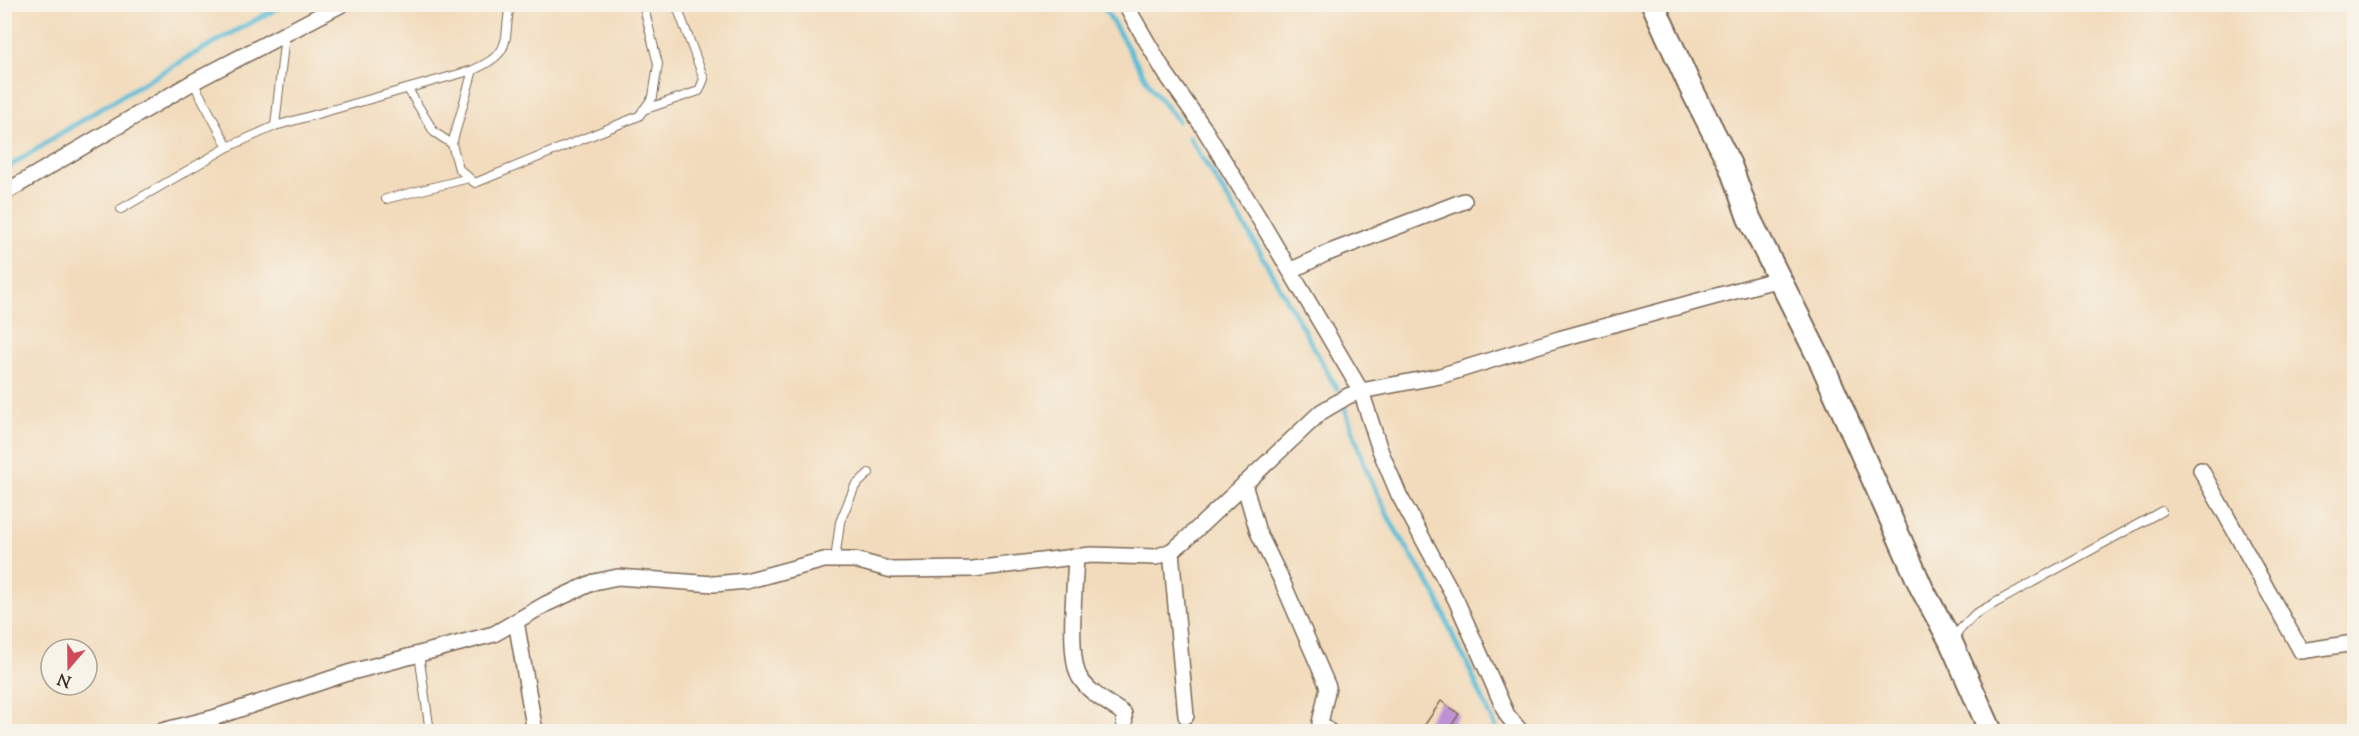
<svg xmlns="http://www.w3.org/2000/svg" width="2359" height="736" viewBox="0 0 2359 736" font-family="'Sorts Mill Goudy',serif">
  <rect width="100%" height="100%" fill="#f7f3e8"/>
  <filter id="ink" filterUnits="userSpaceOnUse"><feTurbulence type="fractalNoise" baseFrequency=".0167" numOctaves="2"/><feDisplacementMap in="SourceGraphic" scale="12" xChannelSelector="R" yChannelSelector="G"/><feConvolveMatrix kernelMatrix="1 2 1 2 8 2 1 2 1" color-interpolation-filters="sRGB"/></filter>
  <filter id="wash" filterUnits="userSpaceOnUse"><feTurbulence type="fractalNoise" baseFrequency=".008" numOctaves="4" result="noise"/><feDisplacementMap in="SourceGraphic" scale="24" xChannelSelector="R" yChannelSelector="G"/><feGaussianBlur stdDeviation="1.35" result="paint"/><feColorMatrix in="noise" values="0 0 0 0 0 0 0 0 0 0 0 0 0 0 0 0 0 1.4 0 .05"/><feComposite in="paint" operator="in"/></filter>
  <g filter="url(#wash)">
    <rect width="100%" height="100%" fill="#f2dbbc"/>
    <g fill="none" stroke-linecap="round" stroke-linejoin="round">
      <path stroke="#58bcd6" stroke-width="5" d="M1102,4L1152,89L1178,121
        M1189,137L1248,231L1337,389
        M4,170C95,110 190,54 286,4
        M1343,403L1368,474L1392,524L1437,597L1457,646L1466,661L1497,732"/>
    </g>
    <g id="blocks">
      <path fill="#be90d4" d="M1441,701L1459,714L1447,732H1420Z"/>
    </g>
  </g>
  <g filter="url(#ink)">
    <use href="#blocks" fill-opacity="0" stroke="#7b6855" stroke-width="1.5"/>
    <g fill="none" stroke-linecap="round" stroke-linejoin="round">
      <defs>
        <path id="lane" d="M510,4C503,41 514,52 473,70L452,144L459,169L475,183L639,116L653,97L658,64L643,4
          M193,82L228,147
          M408,89L434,132L452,144
          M643,110L699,91L704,79L676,4
          M275,126L285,34
          M386,199L469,178
          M121,209L228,147L275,126L473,70
          M835,560L840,522L855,486L869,473
          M1951,639L1975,614L2162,511
          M419,654L430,732"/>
        <path id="street" d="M1125,4L1164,71L1203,127L1260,220L1361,391L1380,450L1399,495L1456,600L1507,715L1521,732
          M4,193L193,82L342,4
          M1290,271L1325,254L1464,201
          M2201,470L2301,651L2354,643
          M1244,484L1258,532L1282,581L1328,687L1320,723L1330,732
          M1171,551L1186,716
          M1076,557C1075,583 1067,658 1080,678C1089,693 1110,704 1124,714L1125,732
          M516,621L535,732
          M158,732L213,718L348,673L494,634L546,604L594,582L618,577L714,584L746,581L824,560H855L892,570L973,569L1091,555L1156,557L1171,551L1183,542L1321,412L1348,396L1361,391L1440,376L1559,339L1779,279"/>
        <path id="secondary" d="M1653,4L1690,86L1730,165L1749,218L1822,364L1922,589L1950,640L1991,732"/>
      </defs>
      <use href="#lane" stroke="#7b6855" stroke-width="10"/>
      <use href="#street" stroke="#7b6855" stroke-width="18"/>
      <use href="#secondary" stroke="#7b6855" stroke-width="26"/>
      <use href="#lane" stroke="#fff" stroke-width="8"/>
      <use href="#street" stroke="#fff" stroke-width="15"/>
      <use href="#secondary" stroke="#fff" stroke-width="22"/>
    </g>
  </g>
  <rect width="2359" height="736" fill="none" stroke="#f7f3e8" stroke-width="24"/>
  <g transform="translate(69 667) rotate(200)"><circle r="28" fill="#f7f3e8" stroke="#aca397" stroke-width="1.5"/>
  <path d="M0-4.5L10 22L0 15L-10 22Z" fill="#d1495b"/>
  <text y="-9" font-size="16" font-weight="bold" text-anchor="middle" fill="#3b2a1e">N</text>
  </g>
</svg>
